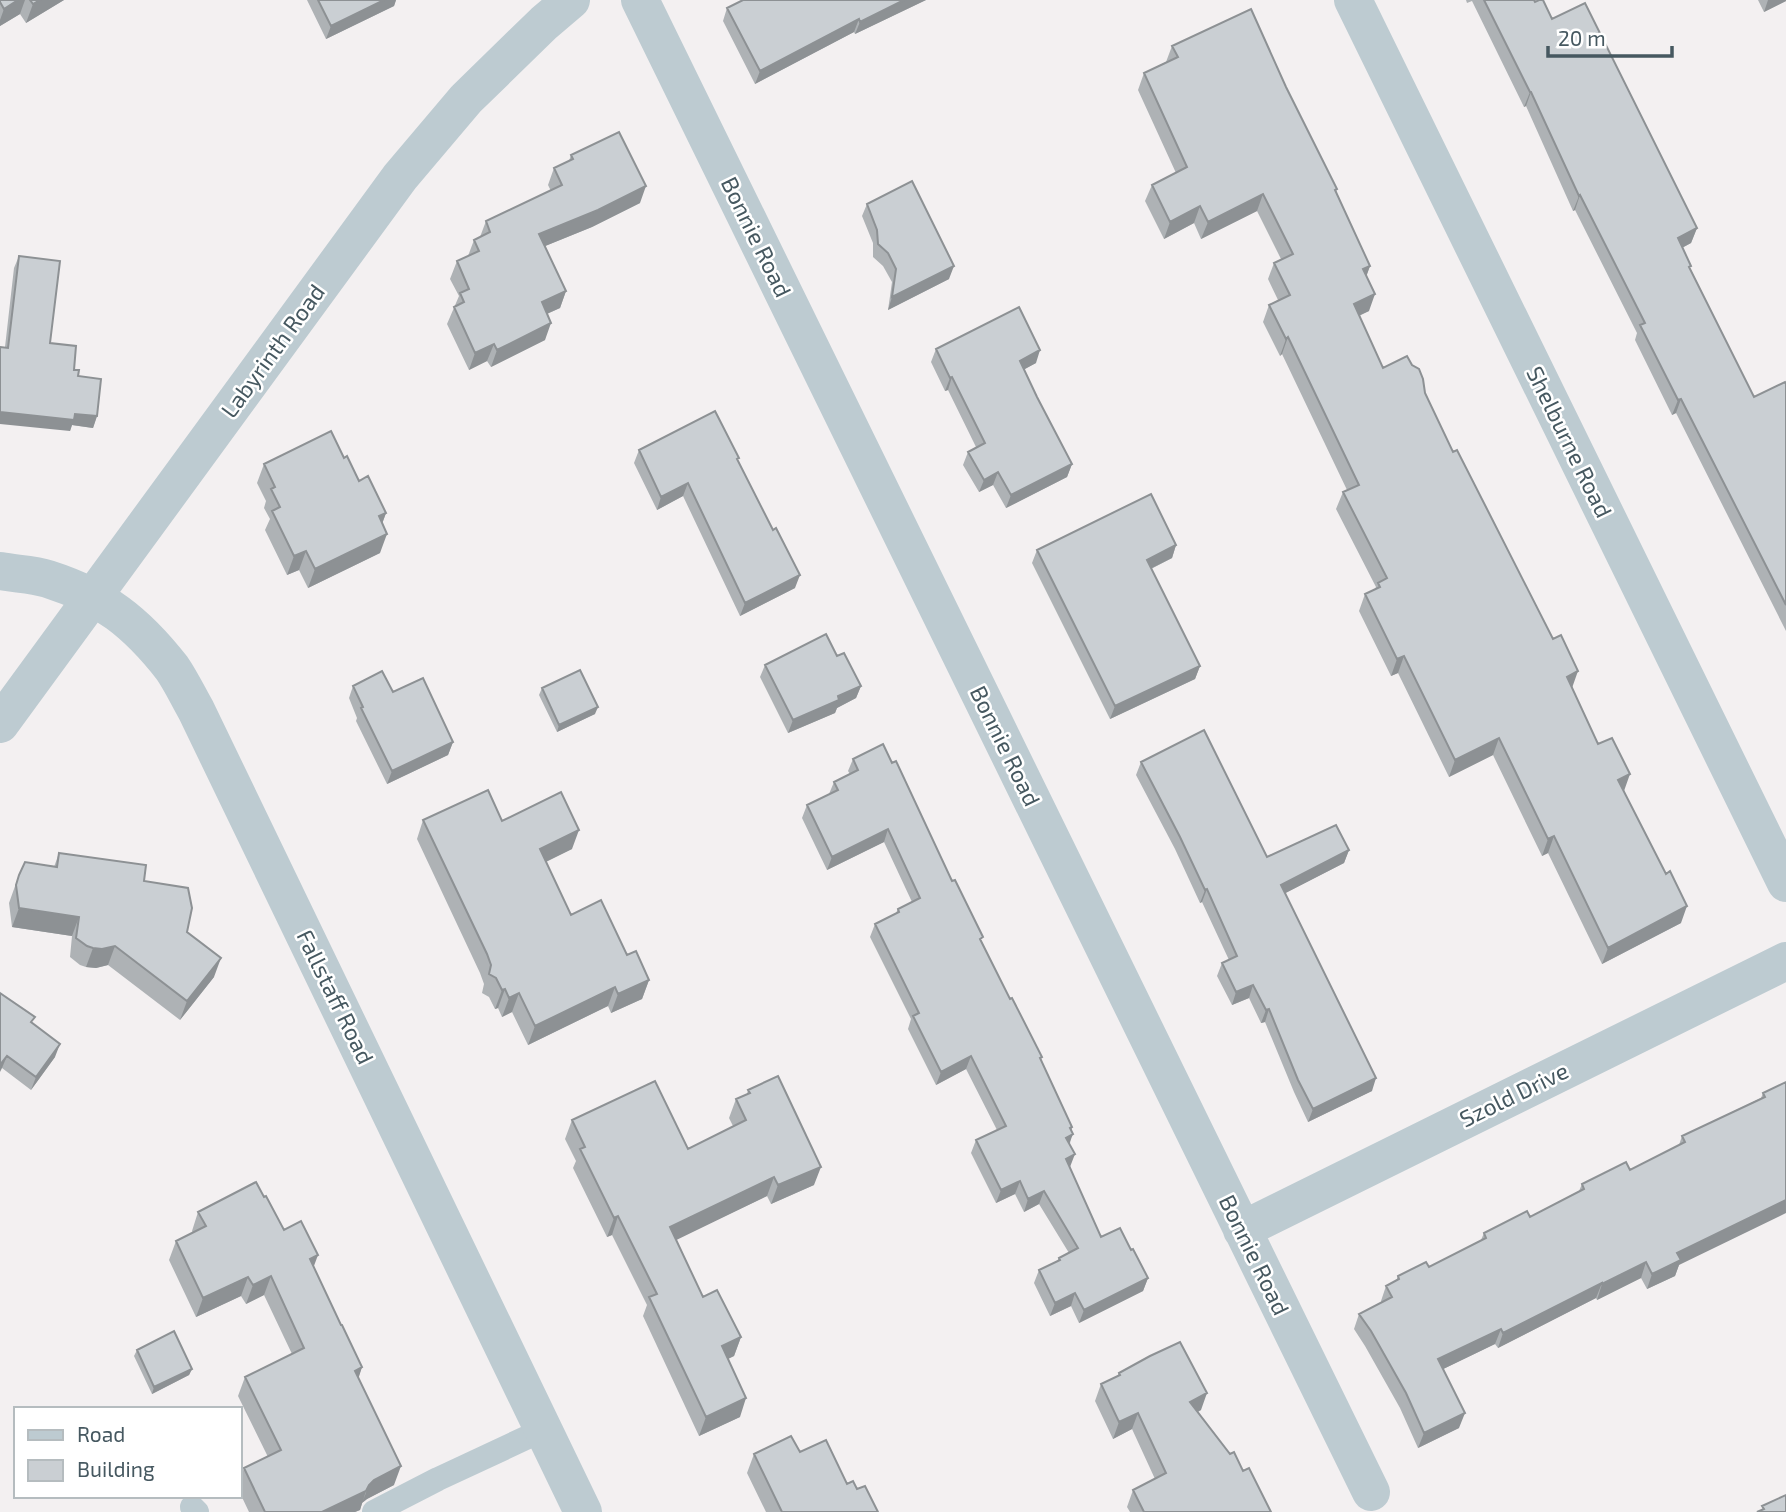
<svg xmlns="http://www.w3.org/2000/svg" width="1786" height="1512" viewBox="0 0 1786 1512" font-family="'Exo 2',sans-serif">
  <rect width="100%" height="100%" fill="#f3f0f1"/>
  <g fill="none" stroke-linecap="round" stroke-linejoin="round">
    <path stroke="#bdcbd1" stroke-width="24" d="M192,1507L197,1512
      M374,1512L438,1479L543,1430"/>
    <path stroke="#bdcbd1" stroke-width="38" d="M640,0L1371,1492
      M1353,0L1786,883
      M0,571C16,574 33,574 48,579C104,597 136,622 172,668C181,681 188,696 196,710L583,1512
      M0,724L400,177L466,99L544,23L571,0
      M1242,1230L1786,961"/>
  </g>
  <path fill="#aeb2b5" d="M0,0H64L26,23L20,14L0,26Z
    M307,0H396L394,6L326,39Z
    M743,0H926L855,34L854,32L755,84L723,21L727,8Z
    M1466,0H1534L1552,19L1697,228L1691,243L1682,248L1690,268L1754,397L1786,384V631L1676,413L1672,415L1635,340L1637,333L1575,210L1573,211L1526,106L1524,107L1472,1L1467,3Z
    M1758,0H1786V1L1764,12Z
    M1172,46L1286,87L1337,189L1336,193L1370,266L1366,276L1369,311L1359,316L1383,368L1425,393L1453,452L1572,688L1598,744L1624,791L1681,923L1602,964L1548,853L1542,856L1493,755L1449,777L1398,673L1391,676L1359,611L1365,594L1375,589L1376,587L1336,509L1343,492L1347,490L1282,354L1280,356L1263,322L1269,305L1278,300L1268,279L1274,263L1281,259L1257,211L1201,239L1194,223L1164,239L1145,201L1152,185L1176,173L1138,90L1144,73L1166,62Z
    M571,155L640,203L592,227L545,246L566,291L560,308L547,314L545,340L491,367L487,361L469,370L447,324L459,296L450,279L457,261L468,256L474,240L480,237L486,221L551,191L548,185L554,168L569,161Z
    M867,204L949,279L888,310L892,282L883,266L873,257V243L862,216Z
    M19,256L50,343L78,376L97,416L93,428L72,425L70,431L5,347L14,268Z
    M936,349L1036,363L1024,369L1037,397L1072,464L1067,477L1006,508L993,485L979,492L963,465L968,452L976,447L948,390L945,391L931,362Z
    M639,450L738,461L795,588L740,616L683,496L657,510L634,463Z
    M264,464L359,481L386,513L382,524L380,553L308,588L299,570L287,575L265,530L270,519L264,508L266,501L257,483Z
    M1176,545L1172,558L1151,569L1200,666L1195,679L1110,719L1032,563L1037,550Z
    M837,656L861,686L856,698L837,708L835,713L788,733L760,677L765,665Z
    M353,686L393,692L453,742L448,755L387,784L356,721L357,718L349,698Z
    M542,688L595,714L557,732L539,695Z
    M853,759L952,881L1010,999L1042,1057L1041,1060L1072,1127L1070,1144L1069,1167L1101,1237L1131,1250L1148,1278L1143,1291L1079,1323L1071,1306L1050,1316L1034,1283L1039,1270L1057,1261L1059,1258L1069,1253L1039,1204L1024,1212L1015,1194L996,1203L971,1153L976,1140L997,1130L966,1069L936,1085L908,1029L911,1019L870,937L875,924L896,913L898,909L912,902L884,842L827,870L802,818L807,805L829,794L834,782L850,774L848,771Z
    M1141,762L1267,857L1349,850L1344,863L1285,893L1372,1091L1308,1122L1294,1092L1265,1022L1261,1023L1249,998L1232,1005L1217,976L1222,963L1229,960L1202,902L1200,903L1175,849L1136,775Z
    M423,820L502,821L572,849L546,862L571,915L627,955L649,980L642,999L611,1013L608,1006L528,1045L512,1012L502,1017L498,1008L495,1009L489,997L482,993L484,984L480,973L417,839Z
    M59,853L144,881L187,932L214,977L180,1020L108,965L96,968L86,967L80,965L70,957L72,936L12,927L9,903L19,875L54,867Z
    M0,993L32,1023L55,1057L31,1090L2,1068Z
    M1786,1082L1679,1265L1675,1276L1647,1289L1641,1278L1597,1300L1596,1298L1498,1348L1495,1344L1443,1369L1459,1428L1418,1448L1400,1408L1365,1346L1354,1329L1359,1314L1382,1303L1381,1301L1386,1286L1396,1281L1398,1276L1429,1267L1481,1240L1484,1233L1530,1217L1579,1191L1582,1184L1630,1170L1679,1145L1682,1136L1761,1098L1763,1093Z
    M748,1090L814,1185L771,1204L767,1196L676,1239L703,1297L741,1337L734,1356L728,1359L740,1417L699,1436L643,1316L647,1305L612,1235L607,1237L573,1168L576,1161L565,1139L572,1120L688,1149L733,1126L729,1118L736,1099L747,1094Z
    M264,1197L284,1230L313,1267L341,1325L362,1367L358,1378L394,1485L367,1499L362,1503L360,1510L355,1512H249L240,1493V1479L244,1468L268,1457L238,1396L245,1377L292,1354L264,1295L246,1304L241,1296L196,1317L169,1260L176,1241L193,1233L192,1231L198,1212Z
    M137,1350L192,1369L189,1375L152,1394L134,1356Z
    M1119,1373L1201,1410L1198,1412L1243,1471L1271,1512H1130L1127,1507L1133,1490L1155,1479L1132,1429L1113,1439L1095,1401L1101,1384L1117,1377Z
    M800,1452L857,1489L878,1512H766L747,1473L754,1454Z"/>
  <path fill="#8d9194" d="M18,0H25L20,14L0,26V20L4,9Z
    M40,0H64L26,23L33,4Z
    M384,0H396L394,6L326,39L331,26Z
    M904,0H926L855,34L860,22Z
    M1768,0H1786V1L1764,12Z
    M859,19L854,32L755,84L760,71Z
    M1530,92H1531L1526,106L1524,107Z
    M646,186L640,203L592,227L533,251L539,234Z
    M1263,194L1257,211L1201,239L1208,222Z
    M1580,195L1575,210L1573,211L1579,196Z
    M1200,206L1194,223L1164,239L1170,222Z
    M1697,228L1691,243L1672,253L1678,238Z
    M954,266L949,279L888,310L892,297Z
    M1370,266L1364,283L1363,269Z
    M566,291L560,308L535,319L542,302Z
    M1375,294L1369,311L1347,321L1354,304Z
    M551,323L545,340L491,367L497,350Z
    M1288,337L1282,354L1280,356L1286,339Z
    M494,344L487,361L469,370L475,353Z
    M1040,350L1036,363L1016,374L1020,361Z
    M952,377L948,390L945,391L950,378Z
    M1681,399L1676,413L1672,415L1678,400Z
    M0,412L75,414L97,416L93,428L72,425L70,431L0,424Z
    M1072,464L1067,477L1006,508L1011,495Z
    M998,472L993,485L979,492L984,480Z
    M688,483L683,496L657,510L661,497Z
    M386,513L379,532V516Z
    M387,534L380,553L308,588L315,569Z
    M1176,545L1172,558L1142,573L1147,560Z
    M306,551L299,570L287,575L294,556Z
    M800,575L795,588L740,616L745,603Z
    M1404,656L1398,673L1391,676L1397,659Z
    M1200,666L1195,679L1110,719L1115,706Z
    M1578,671L1572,688L1567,677Z
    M861,686L856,698L837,708L835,713L788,733L793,720L838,696Z
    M598,707L595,714L557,732L559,725Z
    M1499,738L1493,755L1449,777L1455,760Z
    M453,742L448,755L387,784L392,771Z
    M1630,774L1624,791L1612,797L1618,780Z
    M888,829L884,842L827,870L832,857Z
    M579,830L572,849L533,868L540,849Z
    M1554,836L1548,853L1542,856L1548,839Z
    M1349,850L1344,863L1276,898L1281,885Z
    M1207,889L1202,902L1200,903L1205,890Z
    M1687,906L1681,923L1602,964L1608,948Z
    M19,908L79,917L72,936L12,927Z
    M115,946L108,965L96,968L86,967L93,948Z
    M221,958L214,977L180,1020L187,1001Z
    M649,980L642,999L611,1013L618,994Z
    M1253,985L1249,998L1232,1005L1236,992Z
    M615,987L608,1006L528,1045L535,1026Z
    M505,989L498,1008L495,1009L502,990Z
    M519,993L512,1012L502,1017L509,998Z
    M1269,1009L1265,1022L1261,1023L1266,1010Z
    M60,1044L55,1057L31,1090L36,1077Z
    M7,1056L2,1068L0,1072V1065Z
    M971,1056L966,1069L936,1085L941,1072Z
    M1376,1078L1372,1091L1308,1122L1313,1109Z
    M1072,1127L1068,1137L1073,1134L1068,1147L1062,1151L1070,1128Z
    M1075,1154L1070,1167L1061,1172L1066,1159Z
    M821,1167L814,1185L771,1204L778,1185Z
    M774,1177L767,1196L664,1246L670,1227Z
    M1020,1181L1015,1194L996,1203L1001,1190Z
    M1044,1191L1039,1204L1024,1212L1028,1199Z
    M1786,1200V1213L1679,1265L1675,1276L1647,1289L1652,1274L1677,1253Z
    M618,1216L612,1235L607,1237L614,1218Z
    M318,1255L311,1274L310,1259Z
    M1646,1262L1641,1278L1597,1300L1602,1284Z
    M271,1276L264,1295L246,1304L253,1285Z
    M248,1277L241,1296L196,1317L203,1298Z
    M1148,1278L1143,1291L1079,1323L1084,1310Z
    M1602,1283L1596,1298L1498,1348L1503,1333Z
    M1075,1293L1071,1306L1050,1316L1055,1303Z
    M1501,1329L1495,1344L1433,1374L1438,1359Z
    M741,1337L734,1356L715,1365L722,1346Z
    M362,1367L356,1386L355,1371Z
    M192,1369L189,1375L152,1394L154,1387Z
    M1207,1393L1201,1410L1184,1418L1190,1402Z
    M746,1398L740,1417L699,1436L706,1417Z
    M1138,1413L1132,1429L1113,1439L1119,1422Z
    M1465,1413L1459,1428L1418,1448L1424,1433Z
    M401,1466L394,1485L367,1499L362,1503L369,1485L374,1480Z
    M366,1491L360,1510L355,1512H322Z"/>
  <path fill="#cacfd3" stroke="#8d9194" stroke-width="2" d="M0,0H18L4,9L0,2Z
    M30,0H40L33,4Z
    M318,0H384L331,26Z
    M743,0H904L860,22L859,19L760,71L727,8Z
    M1484,0H1534L1535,2L1539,0H1543L1552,19L1585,3L1697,228L1678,238L1691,266L1689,267L1754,397L1785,382L1786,384V605L1681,399L1678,400L1640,325L1645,323L1580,195L1579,196L1531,92H1530Z
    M1251,9L1286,87L1337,189L1335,190L1370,266L1363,269L1375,294L1354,304L1383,368L1407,356L1412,365L1419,369L1423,379L1425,393L1453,452L1457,450L1553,639L1561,635L1578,671L1567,677L1598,744L1612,738L1630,774L1618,780L1666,874L1670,871L1687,906L1608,948L1554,836L1548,839L1499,738L1455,760L1404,656L1397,659L1365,594L1380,587L1378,583L1387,578L1343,492L1359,485L1288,337L1286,339L1269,305L1290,295L1274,263L1293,254L1263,194L1208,222L1200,206L1170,222L1152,185L1187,167L1144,73L1178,57L1172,46Z
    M619,132L646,186L598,210L539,234L566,291L542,302L551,323L497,350L494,344L475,353L454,307L464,302L460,293L469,289L457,261L479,251L474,240L490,232L486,221L562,185L554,168L573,159L571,155Z
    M912,181L954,266L892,297L896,269L888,253L878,244L877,230L867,204Z
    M19,256L60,261L50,343L76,346L74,370H79L78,376L101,379L97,416L75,414L74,420L0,412V347L8,348Z
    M1019,307L1040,350L1020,361L1037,397L1072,464L1011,495L998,472L984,480L968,452L985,443L952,377L950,378L936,349Z
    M715,411L739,458L737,459L773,530L776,528L800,575L745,603L688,483L661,497L639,450Z
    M331,431L344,458L347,456L359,481L368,476L386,513L379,516L387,534L315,569L306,551L294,556L272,511L280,507L271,489L275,487L264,464Z
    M1151,494L1176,545L1147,560L1200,666L1115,706L1037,550Z
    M826,634L837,656L844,653L861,686L838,696L839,700L793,720L765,665Z
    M580,670L598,707L559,725L542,688Z
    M382,671L393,692L423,678L453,742L392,771L361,708L363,707L353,686Z
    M1204,730L1267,857L1336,825L1349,850L1281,885L1376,1078L1313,1109L1298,1080L1269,1009L1266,1010L1253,985L1236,992L1222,963L1237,956L1207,889L1205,890L1180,837L1141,762Z
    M883,744L892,763L896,761L952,881L955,880L983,937L980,939L1010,999L1012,998L1042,1057L1040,1058L1072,1127L1070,1128L1073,1134L1066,1138L1075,1154L1066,1159L1101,1237L1120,1228L1131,1250L1133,1249L1148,1278L1084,1310L1075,1293L1055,1303L1039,1270L1060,1260L1059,1258L1078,1248L1044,1191L1028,1199L1020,1181L1001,1190L976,1140L1006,1126L971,1056L941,1072L913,1016L919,1013L875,924L899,912L898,909L920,898L888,829L832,857L807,805L838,790L834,782L858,770L853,759Z
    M488,790L502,821L561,792L579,830L540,849L571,915L601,900L627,955L636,951L649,980L618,994L615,987L535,1026L519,993L509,998L505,989L502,990L496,978L489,974L491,965L487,954L423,820Z
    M59,853L146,865L144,881L188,888L192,908L187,932L221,958L187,1001L115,946L102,949L93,948L87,946L76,938L79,917L19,908L16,885L19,875L25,862L57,867Z
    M0,993L35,1017L31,1022L60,1044L36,1077L7,1056L0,1065Z
    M778,1076L821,1167L778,1185L774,1177L670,1227L703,1297L717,1290L741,1337L722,1346L746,1398L706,1417L649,1297L657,1294L618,1216L614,1218L580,1149L585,1147L572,1120L655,1081L688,1149L746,1120L736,1099L750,1093L748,1090Z
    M1786,1082V1200L1677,1253L1681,1260L1652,1274L1646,1262L1602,1284V1283L1503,1333L1501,1329L1438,1359L1465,1413L1424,1433L1406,1393L1371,1331L1359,1314L1392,1297L1386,1286L1399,1279L1398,1276L1426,1262L1429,1267L1486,1238L1484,1233L1527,1211L1530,1217L1584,1189L1582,1184L1626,1162L1630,1170L1685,1142L1682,1136L1765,1097L1763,1093Z
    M256,1182L264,1197L266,1196L284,1230L301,1221L318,1255L310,1259L341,1325H342L362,1367L355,1371L401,1466L374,1480L369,1485L366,1491L322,1512H265L244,1468L281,1450L245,1377L304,1348L271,1276L253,1285L248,1277L203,1298L176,1241L206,1226L198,1212Z
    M174,1331L192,1369L154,1387L137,1350Z
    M1180,1342L1207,1393L1190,1402L1230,1454L1234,1452L1243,1471L1249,1468L1271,1512H1144L1133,1490L1166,1473L1138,1413L1119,1422L1101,1384L1120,1375L1119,1373L1150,1356Z
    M791,1436L800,1452L826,1440L847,1484L853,1481L857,1489L865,1486L878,1512H782L754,1454Z
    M1786,1495V1512H1757L1764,1509L1762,1506Z"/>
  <g text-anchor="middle" stroke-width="5" stroke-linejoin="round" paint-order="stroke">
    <g font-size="23" fill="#465860" stroke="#fff">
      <text transform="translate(756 237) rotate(64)" y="8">Bonnie Road</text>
      <text transform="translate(273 351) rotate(-54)" y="8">Labyrinth Road</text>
      <text transform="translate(1569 442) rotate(64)" y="8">Shelburne Road</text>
      <text transform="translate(1005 746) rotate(64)" y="8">Bonnie Road</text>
      <text transform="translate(335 997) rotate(64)" y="8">Fallstaff Road</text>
      <text transform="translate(1514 1095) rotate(-26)" y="8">Szold Drive</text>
      <text transform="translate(1254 1255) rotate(64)" y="8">Bonnie Road</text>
    </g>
  </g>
  <rect x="14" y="1407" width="228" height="91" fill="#ffffff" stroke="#b5bcbf" stroke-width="2"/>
  <rect x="28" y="1430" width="35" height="10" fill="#bdcbd1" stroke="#b5bcbf" stroke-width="2"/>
  <text x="77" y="1442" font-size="21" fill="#465860">Road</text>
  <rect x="28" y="1460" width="35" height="21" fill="#cacfd3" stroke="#b5bcbf" stroke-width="2"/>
  <text x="77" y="1477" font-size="21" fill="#465860">Building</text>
  <path d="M1548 46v10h124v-10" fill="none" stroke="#465860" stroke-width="3.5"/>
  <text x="1558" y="46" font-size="21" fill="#465860" stroke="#ffffff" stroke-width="5" paint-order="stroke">20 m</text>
</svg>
